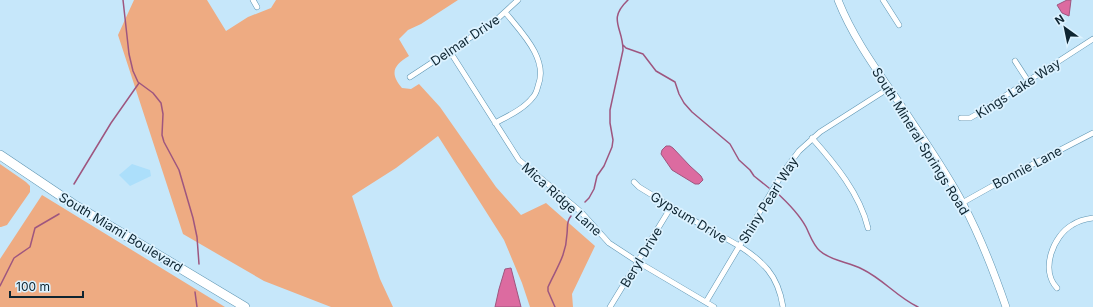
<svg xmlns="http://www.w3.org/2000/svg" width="1093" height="307" viewBox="0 0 1093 307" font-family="Inter,sans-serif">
  <rect width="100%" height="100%" fill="#c6e7fa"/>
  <path fill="#acdffb" d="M132,164L150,170L151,176L130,186L119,175Z"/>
  <path fill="#eeab82" d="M134,0H207L226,31L248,17L271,8L276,0H458L421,24L408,30L399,39L409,56C394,65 389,73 402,88L411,89L419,84L440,107L496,187L521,215L546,203L595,246L572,294L573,307H530L522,283L504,240L438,136L396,168L352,196L380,279L393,307H331L264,281L183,234L118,35Z
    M0,164L26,182L30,186V192L7,225L1,227H0Z
    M42,195L225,307H226H0V259Z"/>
  <path fill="#dc6ba0" stroke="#9e567f" d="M1067,0H1071L1069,16L1062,13L1057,5Z
    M666,146H670L673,148L690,166L701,176L703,180L699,184H695L672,170L661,154L662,150Z
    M511,268L521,307H495L499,289L505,269Z"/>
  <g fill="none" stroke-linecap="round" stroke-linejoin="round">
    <path stroke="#9e567f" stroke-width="1.5" d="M123,0L129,54L133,71L138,82L153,93L161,103L163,114L162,135L164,142L179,170L193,218L197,237L199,264
      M623,45L626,48L643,54L656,71L675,82L679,94L684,103L692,112L730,144L739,160L750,170L754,176L769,188
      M74,184L111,123L139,83
      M776,192C787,202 799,214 806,227C810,235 813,245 820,251C831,261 849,262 862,269C883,279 897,297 918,307
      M585,202L589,198L594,189L597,176L604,166L612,147L613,140L610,123V110L623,50C623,27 607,20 628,0
      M0,286L14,258L30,247L35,228L59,214
      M195,292L197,307
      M555,307L548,291V287C557,267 566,256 567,234C568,226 566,222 571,216"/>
    <defs>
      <path id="street" d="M253,0L257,7
        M883,0L899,25
        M449,50L519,160L581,212L609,243L638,262L714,307
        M1015,61L1028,81
        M410,77L494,22L518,0
        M961,118H970L977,114L1093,39
        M495,123C508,116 524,109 533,97C536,94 537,90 538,86C549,59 521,32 505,12
        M812,138C835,164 860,194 868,228
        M634,182L639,187C662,201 686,216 710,230C731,241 753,252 768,270C777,281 781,294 783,307
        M962,203L1012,175L1093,133
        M1057,288C1040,270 1053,236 1072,225C1078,221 1086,219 1093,218
        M706,302L784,171L799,151L820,132L889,88
        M610,307L671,207"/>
      <path id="secondary" d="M838,0C855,43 883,78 908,116C927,145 947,173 963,204C980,236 994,272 1006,307"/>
      <path id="highway" d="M0,155L73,204L245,307"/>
    </defs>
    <use href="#street" stroke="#5e95b2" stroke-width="6"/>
    <use href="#secondary" stroke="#5e95b2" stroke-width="8"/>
    <use href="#highway" stroke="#5e95b2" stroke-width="10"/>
    <use href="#street" stroke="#fff" stroke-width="5"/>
    <use href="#secondary" stroke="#fff" stroke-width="7"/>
    <use href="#highway" stroke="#fff" stroke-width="9"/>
  </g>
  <g text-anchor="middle" stroke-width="3.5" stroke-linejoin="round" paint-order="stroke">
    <g font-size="13" fill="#0e2531" stroke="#dcf2ff">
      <text transform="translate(465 40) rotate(-34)" y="5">Delmar Drive</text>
      <text transform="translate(1018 88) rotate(-33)" y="5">Kings Lake Way</text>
      <text transform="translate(921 141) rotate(58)" y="5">South Mineral Springs Road</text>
      <text transform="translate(1027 167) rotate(-28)" y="5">Bonnie Lane</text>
      <text transform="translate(562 199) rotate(42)" y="5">Mica Ridge Lane</text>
      <text transform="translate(768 200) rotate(-58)" y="5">Shiny Pearl Way</text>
      <text transform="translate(689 217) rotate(31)" y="5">Gypsum Drive</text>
      <text transform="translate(121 232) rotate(31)" y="5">South Miami Boulevard</text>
      <text transform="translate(641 257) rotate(-59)" y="5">Beryl Drive</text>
    </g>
  </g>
  <g transform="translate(1065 28) rotate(327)" stroke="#dcf2ff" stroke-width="3" paint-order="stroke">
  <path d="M0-3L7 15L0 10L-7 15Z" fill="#0e2531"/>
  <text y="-6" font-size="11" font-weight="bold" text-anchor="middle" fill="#0e2531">N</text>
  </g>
  <path d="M10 291v6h73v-6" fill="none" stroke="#0e2531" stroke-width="2"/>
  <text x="16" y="291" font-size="12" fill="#0e2531" stroke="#dcf2ff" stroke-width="3" paint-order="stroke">100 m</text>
</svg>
